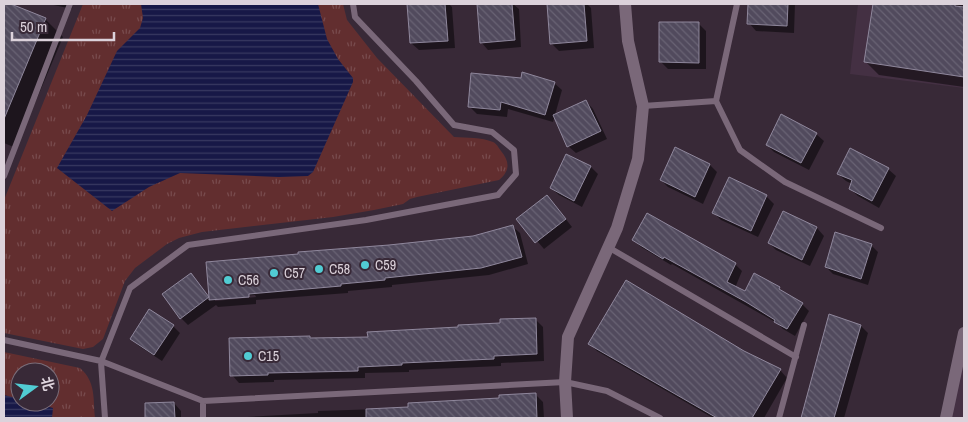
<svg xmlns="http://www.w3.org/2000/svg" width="968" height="422" viewBox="0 0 968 422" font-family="'Archivo Narrow','Noto Sans SC',sans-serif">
  <defs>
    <pattern id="grass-tufts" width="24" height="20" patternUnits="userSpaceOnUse" patternTransform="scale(1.25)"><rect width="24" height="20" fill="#622e2f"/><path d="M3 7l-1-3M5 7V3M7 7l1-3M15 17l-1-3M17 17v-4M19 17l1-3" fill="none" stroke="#784b4d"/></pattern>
    <pattern id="water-rules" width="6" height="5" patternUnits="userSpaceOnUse" patternTransform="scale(1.25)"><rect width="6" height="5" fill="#171847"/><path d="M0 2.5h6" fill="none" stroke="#383961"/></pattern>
    <pattern id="building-back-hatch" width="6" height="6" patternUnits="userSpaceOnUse" patternTransform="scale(1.25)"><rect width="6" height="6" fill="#514a5d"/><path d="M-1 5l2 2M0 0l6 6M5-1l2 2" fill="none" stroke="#696374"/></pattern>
  </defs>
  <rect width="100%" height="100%" fill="#382937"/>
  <path fill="#443043" d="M858,4H964V88L850,74Z
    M964,333V418H946Z"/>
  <path fill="url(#grass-tufts)" fill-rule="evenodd" d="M83,4H343L347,20L377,58L454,137C467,138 481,137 493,142C497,144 498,147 501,151C510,162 510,171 499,180L417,197L410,199L403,204L374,210L333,217L202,232L179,238L167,244L135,268L125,281L103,339L93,347L83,349L4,333V200Z
    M4,352L80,368C96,382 93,398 95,418H4ZM20,372H50V402H20Z"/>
  <path fill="url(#water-rules)" d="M141,4H318L327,39L338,59L353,78V82L313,172L308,176L279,177L180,173L149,187L112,211L57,168L87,115L117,51L140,28L143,18Z
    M4,395L20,399V402H31L53,408L52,418H4Z"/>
  <path fill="#0007" fill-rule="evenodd" d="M4,4H8L45,19L63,37L16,148L4,143Z
    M49,4H73L72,9Z
    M409,4H449L452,7L455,48L419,50L411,43Z
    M478,4H513L519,9L521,47L488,50L481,42Z
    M549,4H587L591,8L594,48L559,51L551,43Z
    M750,4H795L794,33L756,31L749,23Z
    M874,4H964V87L879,75L866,62Z
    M699,24L706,31V69H668L661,62Z
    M554,83L562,90L553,122L508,109L507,117L477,114L470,107Z
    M586,101L593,109L607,139L576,153L568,146Z
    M816,134L824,141L809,170L774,152L767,145Z
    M675,149L710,165L717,172L703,204L668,187L661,180Z
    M567,155L591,167L598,174L582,207L559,195L551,188Z
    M888,169L896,176L879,208L858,196L850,189L852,184L846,181L838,174Z
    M766,196L774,204L758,237L721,220L714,213Z
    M554,204L572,227L544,249L518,219Z
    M783,213L817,228L824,236L810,266L776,250L769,243Z
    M512,226L520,233L528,264L489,275L392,285V287L348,291V293L256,300V304L218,307L216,305L188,325L181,318L191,274L210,298L389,246L473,237ZM255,295L256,297L215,301V298Z
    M633,239L735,264L742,271L735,288L746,293L779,288L785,294L802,304L809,311L795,336L783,329L777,323L672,264L671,265L641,247Z
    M871,245L878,252L868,285L833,274L826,267Z
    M830,316L861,326L868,333L844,418H802Z
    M535,319L543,327L544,361L501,363V366L409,370V372L365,373V378L274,380V382L239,383L232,375L310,337L312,339L369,338L502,325Z
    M173,326L180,333L162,361L139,346L131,339Z
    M590,344L744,352L780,370L787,378L764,418H713L597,351Z
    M536,395L543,402L544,418H229L318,413V411L409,408Z
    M174,403L181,411V418H146V404Z"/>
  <path fill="url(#building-back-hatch)" stroke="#8f879c" d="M4,4H11L46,18L4,119Z
    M407,4H445L448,41L410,43Z
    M477,4H512L515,40L480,43Z
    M547,4H584L587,41L550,44Z
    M748,4H788L787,26L747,24Z
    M873,4H955V6L964,7V77L864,62Z
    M659,22H699V63L659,62Z
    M522,72L555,82L545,115L501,102L500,110L468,107L471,73L521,78Z
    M586,100L601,131L567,147L553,115Z
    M781,114L817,133L801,163L766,145Z
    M675,147L710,164L695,197L660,180Z
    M850,148L889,168L872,201L849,189L852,180L837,174Z
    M566,154L591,166L574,201L550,188Z
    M729,177L767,195L751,231L712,213Z
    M547,195L566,219L535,243L516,219Z
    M783,211L817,227L802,260L768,243Z
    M647,213L736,263L727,282L745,291L754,273L780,287L779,289L803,303L787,329L774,322L775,320L746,302L664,257L663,259L632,240Z
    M513,225L522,257L481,268L385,278V280L341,284V286L249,294V297L209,300V297L180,319L162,294L191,273L209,297L206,262L298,254V252L389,245L473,236Z
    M835,232L872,244L861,279L825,267Z
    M626,280L744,351L781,369L752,418H717L588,344Z
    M149,309L174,325L154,355L130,339Z
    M829,314L861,325L834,418H801Z
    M536,318L537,354L494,356V359L402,363V365L358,367V371L268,373V375L230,376L229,338L310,336V338L368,337L367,332L458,327V325L500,323V319Z
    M536,393L537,418H366V409L408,407V403L499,398V395Z
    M174,402L175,418H145V403Z"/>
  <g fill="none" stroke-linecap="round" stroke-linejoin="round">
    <path stroke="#7a6879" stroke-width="6" d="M737,4L716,101L740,150L785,182L881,228
      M643,106L716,101
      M4,176L70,4
      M608,247L796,357
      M4,340L101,361L203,401L565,382L607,391L660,418
      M105,418L101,362L130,288L188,245L366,220L498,195L516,174L514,150L492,132L454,125L416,81L355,17L353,4
      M203,418V401
      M779,418L804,325"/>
    <path stroke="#7a6879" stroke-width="12" d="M567,418L565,382L568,337L617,228L638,159L643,106L628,41L625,4
      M946,418L964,333"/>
  </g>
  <g fill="#51ccd3" stroke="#382937" stroke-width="2">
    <circle cx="365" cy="265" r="5"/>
    <circle cx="319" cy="269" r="5"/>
    <circle cx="274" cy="273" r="5"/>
    <circle cx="228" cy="280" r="5"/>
    <circle cx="248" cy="356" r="5"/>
  </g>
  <g text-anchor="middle" stroke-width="4" stroke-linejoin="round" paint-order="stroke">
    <g font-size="14" fill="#dcd2db" stroke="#382937" text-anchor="start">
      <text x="375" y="270">C59</text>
      <text x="329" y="274">C58</text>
      <text x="284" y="278">C57</text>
      <text x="238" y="285">C56</text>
      <text x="258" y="361">C15</text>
    </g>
  </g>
  <rect width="968" height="422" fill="none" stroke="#dcd2db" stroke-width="10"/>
  <g transform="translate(35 387) rotate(75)"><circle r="24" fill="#382937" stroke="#7a6d79"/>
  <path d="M0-4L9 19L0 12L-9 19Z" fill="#51ccd3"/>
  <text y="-8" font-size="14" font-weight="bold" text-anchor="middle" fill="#dcd2db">北</text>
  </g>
  <path d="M12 32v8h102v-8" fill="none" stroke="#dcd2db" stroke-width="2.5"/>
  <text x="20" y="32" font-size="15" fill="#dcd2db" stroke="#382937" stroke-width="4" paint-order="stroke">50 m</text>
</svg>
